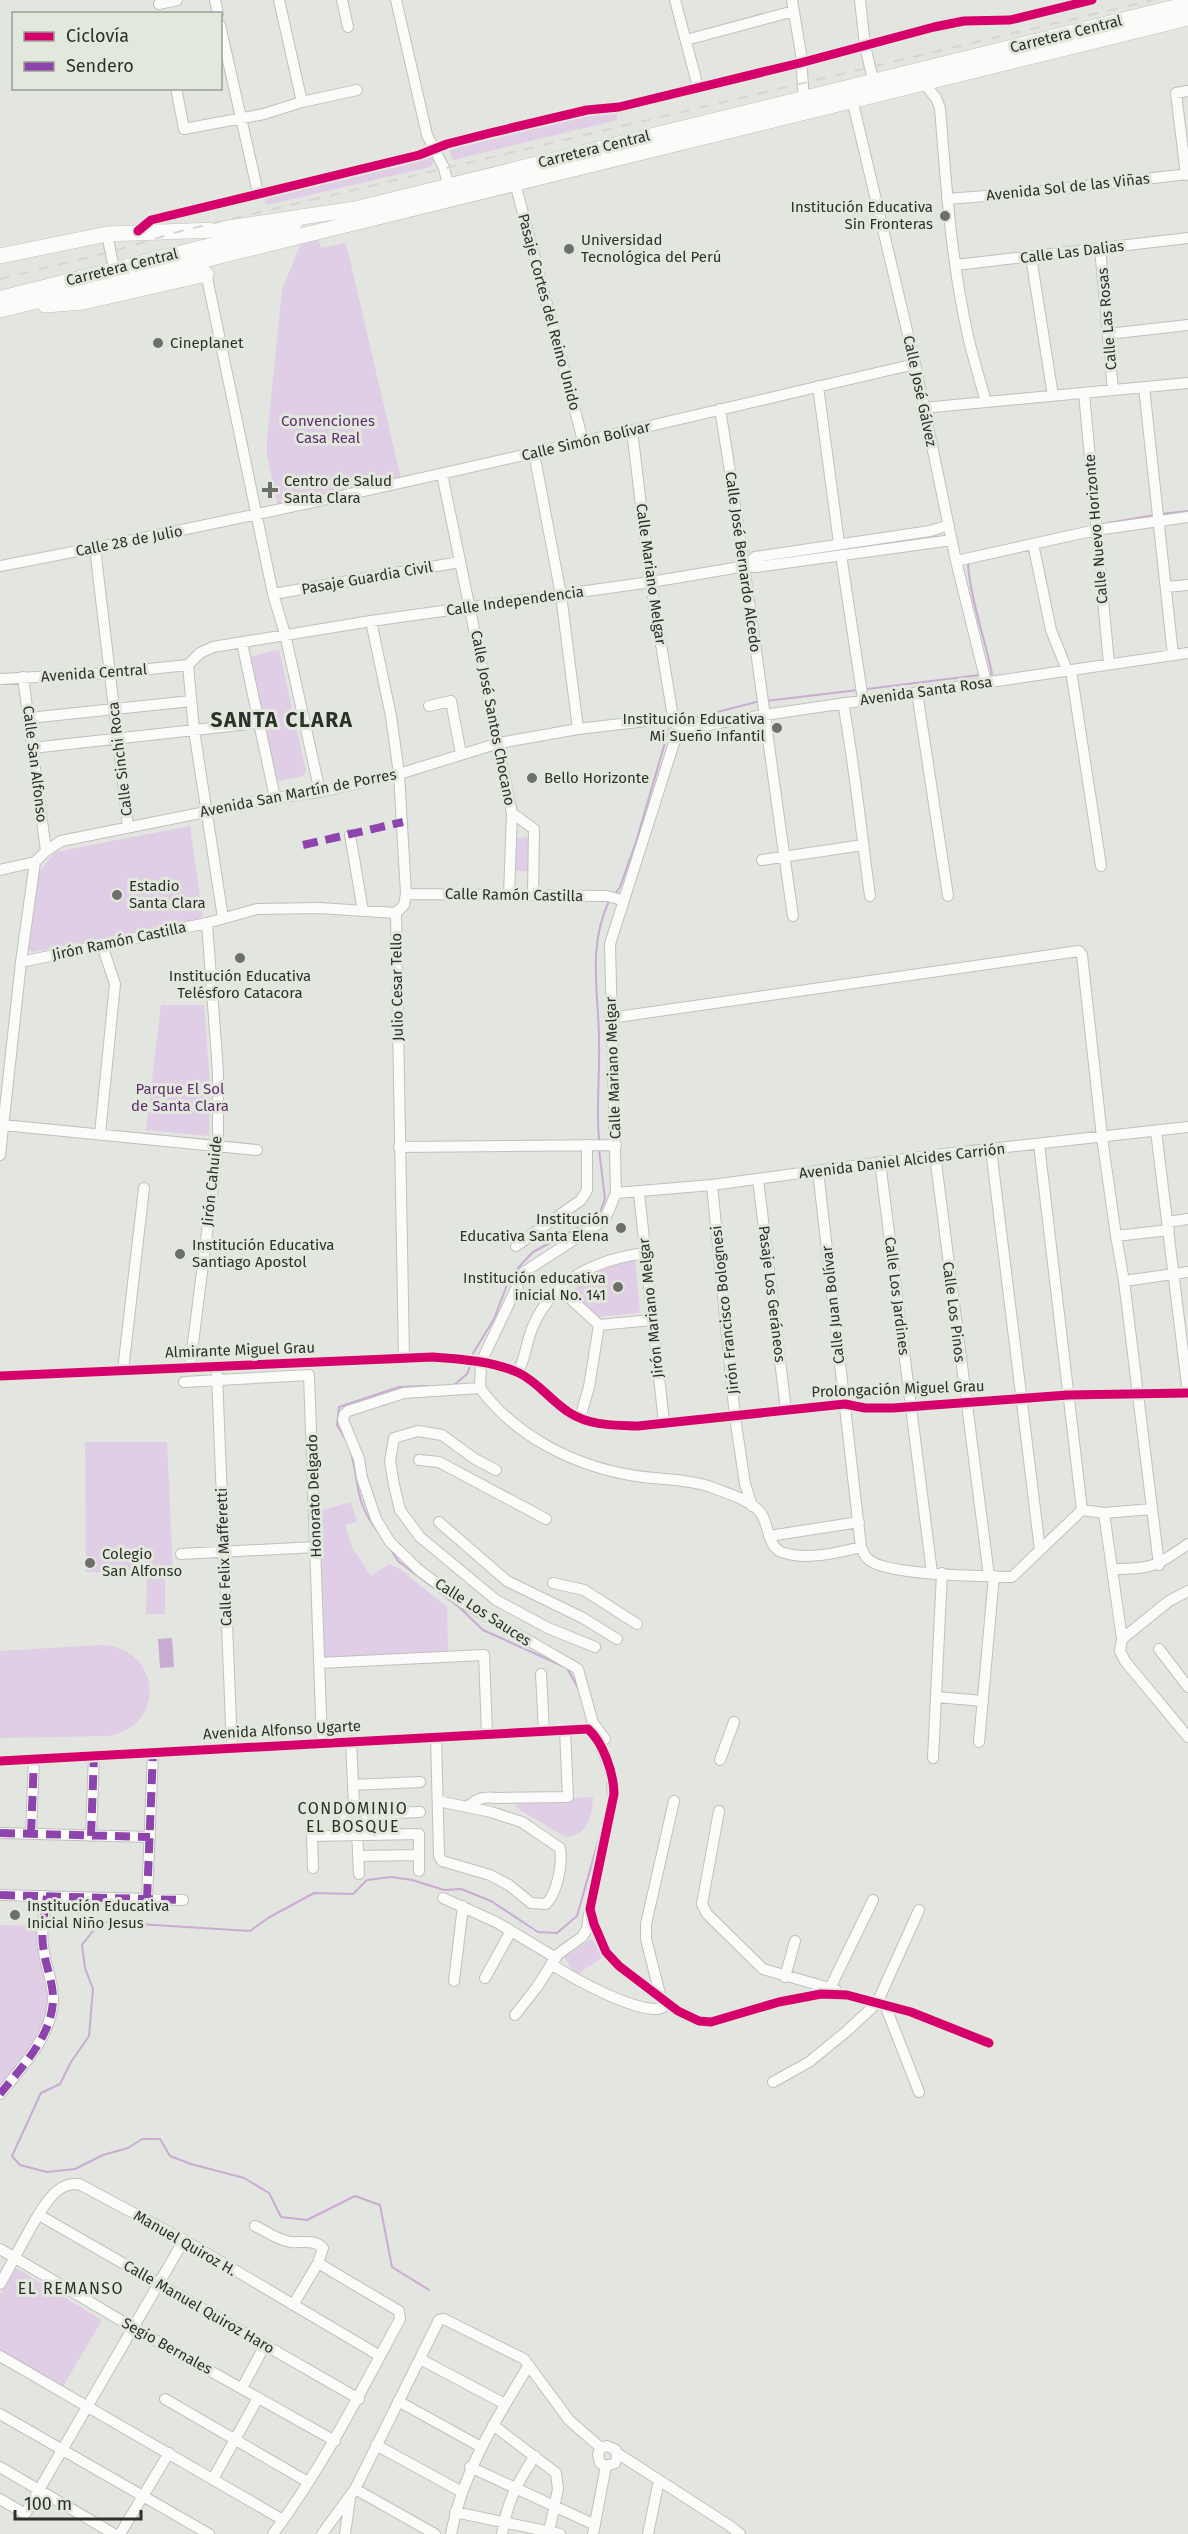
<svg xmlns="http://www.w3.org/2000/svg" width="1188" height="2534" viewBox="0 0 1188 2534" font-family="'Fira Sans',sans-serif">
  <rect width="100%" height="100%" fill="#e3e5e0"/>
  <path fill="#e0cde6" d="M617,114V120L453,160L449,149L590,115Z
    M433,153L437,157L430,167L266,205L263,196Z
    M318,239L321,248L346,243L401,479L343,490L342,493L278,507L267,455V439L282,290L301,243Z
    M279,650L306,771L303,776L278,781L275,779L249,661L252,656Z
    M190,826L203,919L32,952L27,947L39,872L55,852Z
    M531,837V871H512V838Z
    M161,1005H204L210,1084L209,1136L146,1130Z
    M635,1259L640,1313L597,1317L570,1292L600,1270Z
    M85,1442H167L173,1574L86,1572Z
    M351,1502L357,1522L345,1525L352,1547L371,1576L389,1564L400,1569L447,1607L448,1651L325,1658L319,1511Z
    M147,1577L165,1578V1614H146Z
    M102,1645C162,1648 167,1727 107,1736L0,1738V1651Z
    M593,1797C592,1816 588,1835 566,1837L515,1807L519,1801Z
    M0,1925L35,1926L49,2006L43,2027L24,2060L0,2089Z
    M592,1939L603,1957L576,1975L564,1957Z
    M16,2268L102,2320L62,2388L0,2352V2295Z"/>
  <path fill="#c8acd1" d="M172,1638L174,1667L160,1668L158,1639Z"/>
  <g fill="none" stroke-linecap="round" stroke-linejoin="round">
    <path stroke="#c8acd1" stroke-width="2" d="M1161,514L1188,511
      M1108,523L1155,515
      M971,561L968,565C971,602 985,638 992,674L989,675
      M867,689L980,675
      M766,701L858,690
      M678,722L760,701
      M615,894L620,887L636,842L669,729
      M599,1139C596,1107 600,1075 599,1042C599,994 587,947 609,901
      M472,1355L494,1319L507,1285L518,1268L533,1252L598,1217L605,1199L599,1149
      M453,1386L467,1374L471,1364
      M346,1440L337,1425L339,1407L399,1387L427,1386
      M351,1453C360,1485 354,1499 376,1529
      M390,1548L398,1561L459,1607L483,1630L567,1668L578,1688
      M596,1748L605,1770
      M607,1779L608,1797
      M429,2290L392,2267L380,2205L355,2196L307,2220L281,2217L269,2193L244,2178L191,2164L170,2156L160,2139H142L128,2148L103,2155L75,2169L47,2172L20,2165L12,2156L41,2093L60,2084L71,2062L89,2036L93,1989L85,1968L82,1945L92,1932L106,1922L250,1931L268,1918L314,1893L353,1894L367,1880L391,1877L412,1880L444,1890L461,1889L491,1901L538,1932L557,1933L577,1916L600,1835"/>
    <defs>
      <path id="minor" d="M215,0L218,14
        M279,0L302,102
        M342,0L348,27
        M396,0L427,135L444,168L450,192
        M675,0L698,87
        M792,0L801,54L804,104
        M860,0L865,46L875,88
        M159,4L177,0
        M220,25L258,193
        M686,40L794,11
        M923,82L936,98L940,108C946,183 951,261 968,336C973,358 980,380 986,402
        M176,88L184,129L264,114L302,102L357,90
        M852,99L915,364L956,561L986,682
        M1186,175L1176,93L1188,91
        M515,183L583,441
        M947,199L1025,193L1188,174
        M138,231L151,220L419,155L447,144L490,133L587,110L619,107L800,63L934,27L964,21L1010,20L1092,0
        M107,234L114,269
        M1100,248L1113,390
        M1031,257L1053,396
        M956,265L1188,238
        M205,268L273,594L285,634L320,792
        M1108,334L1188,325
        M818,386L839,543
        M1144,387L1173,655
        M1084,393L1109,664
        M923,408L1188,383
        M720,409C748,578 768,747 793,916
        M632,430L649,572L674,723
        M534,453L561,595L578,729
        M442,474L512,813L509,894
        M1033,544L1051,630L1067,670
        M95,548L128,827
        M841,555L863,700
        M956,561L1096,530L1188,517
        M0,566C307,508 611,435 915,364
        M746,566L755,557L930,531L949,525
        M1166,587L1188,585
        M273,594L460,562
        M371,621L391,716L399,774L406,894L404,905L396,913L404,1358
        M242,643L275,798
        M188,665L200,653L213,647L371,621L651,582L746,566L756,567L952,540
        M188,665L194,730L223,918
        M1071,670L1101,866
        M23,677L46,851
        M0,679L110,673L188,665
        M917,692L948,896
        M843,703C855,767 861,832 870,896
        M429,706L451,701L461,754
        M29,718L191,701
        M680,730L674,743L610,944L616,1193L606,1217L598,1224L524,1272L481,1362L480,1388C515,1436 573,1465 630,1475C656,1480 686,1478 711,1487C726,1493 750,1500 760,1512C770,1524 766,1548 784,1553C808,1560 837,1553 861,1547
        M680,730L764,715L1188,653
        M32,748L259,723
        M512,813L534,829L533,895
        M350,835L363,911
        M762,860L863,845
        M0,870L35,862L46,851L61,841L275,798L320,792L399,774L499,743L578,729L672,718
        M406,894L607,896L622,900
        M21,962L207,923L257,909L319,908L396,913
        M610,1018L1079,951L1082,955L1102,1137L1116,1236L1169,1230
        M3,1125L257,1150
        M1156,1131L1188,1393
        M100,1134L115,984L102,945
        M1039,1144L1082,1510
        M399,1147L616,1145
        M991,1149L1040,1550
        M0,1155L21,962L35,862
        M935,1155L989,1576
        M880,1162L932,1573
        M818,1171L861,1547C863,1551 865,1557 868,1559C885,1576 985,1576 1012,1577L1082,1510L1104,1513L1122,1639L1120,1651L1125,1661L1188,1737
        M758,1179L786,1410
        M712,1185L735,1417L745,1484L752,1506
        M616,1193L712,1185L935,1155L1188,1127
        M639,1193L664,1423
        M1168,1222L1188,1219
        M1116,1236L1124,1281L1188,1272
        M516,1246L581,1200L587,1190V1145
        M1124,1281L1159,1565
        M559,1288L599,1325L652,1320
        M190,1367L218,1145V1072L207,923
        M123,1370L144,1188
        M518,1372C526,1358 526,1340 534,1324C554,1279 598,1259 645,1253
        M217,1375L232,1748
        M0,1376L433,1357C461,1359 493,1361 519,1373C538,1382 552,1402 570,1413C590,1426 615,1425 638,1426L845,1404L865,1408H893L1068,1395L1188,1393
        M184,1382L309,1375L322,1743
        M480,1388L404,1393L348,1411L344,1415L343,1420L359,1459L362,1478L376,1519L390,1542L420,1571L462,1602L578,1669L593,1723L605,1739
        M580,1418L589,1387L599,1325
        M419,1460L439,1462L546,1519
        M496,1470L475,1459L442,1435L418,1431L394,1438L390,1461L394,1485L400,1510L420,1537L496,1600L548,1628L595,1647
        M1104,1513L1152,1509
        M439,1522L507,1581L583,1618L617,1639
        M769,1536L859,1522
        M181,1554L316,1547
        M1112,1569C1152,1569 1155,1567 1188,1544
        M553,1583L584,1590L637,1624
        M1122,1639L1169,1601L1188,1591
        M1159,1649L1188,1687
        M319,1663L484,1655L487,1734
        M541,1674L544,1731
        M936,1697L983,1701
        M436,1737L439,1856L442,1861L490,1875L509,1885L531,1903L546,1904C557,1893 563,1864 560,1848L522,1822L491,1812L438,1801
        M351,1741L354,1805
        M979,1742L994,1576
        M933,1758L942,1573
        M720,1760L734,1722
        M0,1761L588,1729C603,1742 614,1774 614,1794L590,1909L594,1924L606,1952L619,1966L678,2011L699,2021L711,2022L779,2002L821,1994L847,1995L911,2012L989,2043
        M353,1785L420,1782
        M345 1816a11 11 0 1 1 22 0a11 11 0 1 1-22 0Z
        M467,1807C477,1799 483,1796 496,1798L568,1797L565,1730
        M719,1811L702,1904L707,1914L763,1969L836,1990
        M367,1814L420,1812
        M357,1831L359,1874
        M0,1833L150,1837
        M31,1834L34,1759
        M91,1836L94,1755
        M358,1856L419,1855
        M313,1868L312,1836L419,1834V1871
        M0,1895L183,1900
        M443,1898L496,1922L556,1958
        M147,1899L153,1752
        M551,1964C574,1979 629,2009 656,2009C662,2009 664,2006 668,2003
        M785,1977L795,1941
        M485,1978L511,1931
        M454,1981L463,1906
        M830,1988L873,1900
        M661,1998L646,1939V1924L674,1801
        M885,2005L919,2092
        M515,2015L537,1987L558,1954L582,1937L587,1929L589,1914
        M773,2082L809,2062L847,2031L877,2003L919,1910
        M0,2094C22,2067 53,2035 53,1998C53,1982 46,1967 44,1952C40,1933 44,1915 47,1896
        M39,2215L359,2399
        M255,2226C266,2231 279,2241 291,2242C302,2243 315,2239 323,2248L318,2263L293,2305
        M0,2249L132,2327L335,2441
        M0,2284C13,2263 40,2204 57,2191C64,2185 70,2184 79,2184L184,2240L380,2356
        M0,2356L283,2520
        M420,2359L505,2404
        M242,2388L265,2345
        M165,2399L308,2482
        M398,2401L481,2447
        M0,2414L209,2534
        M493,2425L556,2473L558,2489L549,2532
        M376,2445L462,2492
        M617,2453L730,2526L740,2534
        M0,2467L114,2534
        M470,2467L595,2525
        M213,2479L258,2398
        M355,2489L435,2534
        M0,2499L25,2514L184,2240
        M455,2512L560,2534
        M120,2534L169,2453
        M273,2534C323,2467 360,2393 400,2319L399,2311L318,2263
        M322,2534L355,2489L439,2320L444,2319L524,2359L569,2420L601,2448L607,2446L616,2450L617,2457L615,2463L606,2466L600,2463L598,2454L601,2448
        M345,2534L350,2498
        M451,2534C463,2471 496,2419 529,2365
        M502,2534C507,2502 517,2483 535,2456
        M593,2534L606,2466
        M648,2534L659,2480"/>
      <path id="major" d="M0,298L295,224"/>
      <path id="highway" d="M0,256L107,234L215,230L355,209L1188,4
        M45,305L83,302L206,274
        M0,310L1188,18"/>
    </defs>
    <use href="#minor" stroke="#bfc1bd" stroke-width="12"/>
    <use href="#major" stroke="#bfc1bd" stroke-width="15"/>
    <use href="#highway" stroke="#bfc1bd" stroke-width="16"/>
    <use href="#minor" stroke="#fbfbfa" stroke-width="10"/>
    <use href="#major" stroke="#fbfbfa" stroke-width="14"/>
    <use href="#highway" stroke="#fbfbfa" stroke-width="15"/>
    <path stroke="#d5d5d3" stroke-width="2" stroke-dasharray="10 10" stroke-linecap="butt" d="M0,279L110,252L181,231L1153,0"/>
    <path stroke="#8e44ad" stroke-width="8" stroke-dasharray="15 8" stroke-linecap="butt" d="M303,845L403,822
      M0,1833L150,1837
      M31,1834L34,1759
      M91,1836L94,1755
      M0,1895L183,1900
      M147,1899L153,1752
      M0,2094C22,2067 53,2035 53,1998C53,1982 46,1967 44,1952C40,1933 44,1915 47,1896"/>
    <defs>
      <path id="cycleway" d="M138,231L151,220L419,155L447,144L490,133L587,110L619,107L800,63L934,27L964,21L1010,20L1092,0
        M0,1376L433,1357C461,1359 493,1361 519,1373C538,1382 552,1402 570,1413C590,1426 615,1425 638,1426L845,1404L865,1408H893L1068,1395L1188,1393
        M0,1761L588,1729C603,1742 614,1774 614,1794L590,1909L594,1924L606,1952L619,1966L678,2011L699,2021L711,2022L779,2002L821,1994L847,1995L911,2012L989,2043"/>
    </defs>
    <use href="#cycleway" stroke="#e3e8dd" stroke-width="13"/>
    <use href="#cycleway" stroke="#d6006c" stroke-width="9"/>
  </g>
  <g fill="#6d6f6b" stroke="#e3e8dd" stroke-width="2">
    <circle cx="945" cy="216" r="6"/>
    <circle cx="569" cy="249" r="6"/>
    <circle cx="158" cy="343" r="6"/>
    <path d="M267 481h6v6h6v6h-6v6h-6v-6h-6v-6h6z"/>
    <circle cx="777" cy="728" r="6"/>
    <circle cx="532" cy="778" r="6"/>
    <circle cx="117" cy="895" r="6"/>
    <circle cx="240" cy="958" r="6"/>
    <circle cx="621" cy="1228" r="6"/>
    <circle cx="180" cy="1254" r="6"/>
    <circle cx="618" cy="1287" r="6"/>
    <circle cx="90" cy="1563" r="6"/>
    <circle cx="15" cy="1915" r="6"/>
  </g>
  <g text-anchor="middle" stroke-width="6" stroke-linejoin="round" paint-order="stroke">
    <g font-size="15" fill="#2e302c" stroke="#e3e8dd">
      <text transform="translate(1066 34) rotate(-14)" y="5">Carretera Central</text>
      <text transform="translate(594 149) rotate(-14)" y="5">Carretera Central</text>
      <text transform="translate(1068 187) rotate(-6)" y="5">Avenida Sol de las Viñas</text>
      <text transform="translate(1072 252) rotate(-7)" y="5">Calle Las Dalias</text>
      <text transform="translate(122 267) rotate(-14)" y="5">Carretera Central</text>
      <text transform="translate(549 312) rotate(75)" y="5">Pasaje Cortes del Reino Unido</text>
      <text transform="translate(1107 319) rotate(-95)" y="5">Calle Las Rosas</text>
      <text transform="translate(920 391) rotate(78)" y="5">Calle José Gálvez</text>
      <text transform="translate(586 441) rotate(-13)" y="5">Calle Simón Bolívar</text>
      <text transform="translate(1096 529) rotate(-95)" y="5">Calle Nuevo Horizonte</text>
      <text transform="translate(129 541) rotate(-11)" y="5">Calle 28 de Julio</text>
      <text transform="translate(743 562) rotate(82)" y="5">Calle José Bernardo Alcedo</text>
      <text transform="translate(651 574) rotate(82)" y="5">Calle Mariano Melgar</text>
      <text transform="translate(367 578) rotate(-10)" y="5">Pasaje Guardia Civil</text>
      <text transform="translate(515 601) rotate(-8)" y="5">Calle Independencia</text>
      <text transform="translate(94 673) rotate(-4)" y="5">Avenida Central</text>
      <text transform="translate(926 691) rotate(-8)" y="5">Avenida Santa Rosa</text>
      <text transform="translate(493 718) rotate(79)" y="5">Calle José Santos Chocano</text>
      <text transform="translate(120 759) rotate(-97)" y="5">Calle Sinchi Roca</text>
      <text transform="translate(35 764) rotate(83)" y="5">Calle San Alfonso</text>
      <text transform="translate(298 793) rotate(-11)" y="5">Avenida San Martín de Porres</text>
      <text transform="translate(514 895) rotate(1)" y="5">Calle Ramón Castilla</text>
      <text transform="translate(119 941) rotate(-12)" y="5">Jirón Ramón Castilla</text>
      <text transform="translate(397 987) rotate(-91)" y="5">Julio Cesar Tello</text>
      <text transform="translate(613 1068) rotate(-92)" y="5">Calle Mariano Melgar</text>
      <text transform="translate(902 1161) rotate(-7)" y="5">Avenida Daniel Alcides Carrión</text>
      <text transform="translate(212 1181) rotate(-84)" y="5">Jirón Cahuide</text>
      <text transform="translate(772 1294) rotate(83)" y="5">Pasaje Los Geráneos</text>
      <text transform="translate(897 1296) rotate(83)" y="5">Calle Los Jardines</text>
      <text transform="translate(833 1305) rotate(-96)" y="5">Calle Juan Bolívar</text>
      <text transform="translate(651 1308) rotate(-96)" y="5">Jirón Mariano Melgar</text>
      <text transform="translate(725 1310) rotate(-96)" y="5">Jirón Francisco Bolognesi</text>
      <text transform="translate(954 1312) rotate(83)" y="5">Calle Los Pinos</text>
      <text transform="translate(240 1350) rotate(-2)" y="5">Almirante Miguel Grau</text>
      <text transform="translate(898 1389) rotate(-2)" y="5">Prolongación Miguel Grau</text>
      <text transform="translate(314 1496) rotate(-92)" y="5">Honorato Delgado</text>
      <text transform="translate(224 1557) rotate(-92)" y="5">Calle Felix Mafferetti</text>
      <text transform="translate(483 1612) rotate(33)" y="5">Calle Los Sauces</text>
      <text transform="translate(282 1730) rotate(-3)" y="5">Avenida Alfonso Ugarte</text>
      <text transform="translate(185 2243) rotate(30)" y="5">Manuel Quiroz H.</text>
      <text transform="translate(199 2307) rotate(30)" y="5">Calle Manuel Quiroz Haro</text>
      <text transform="translate(167 2346) rotate(29)" y="5">Segio Bernales</text>
    </g>
    <g font-size="15" fill="#2e302c" stroke="#e3e8dd" text-anchor="start">
      <text x="933" y="212" text-anchor="end">Institución Educativa<tspan x="933" dy="17">Sin Fronteras</tspan></text>
      <text x="581" y="245">Universidad<tspan x="581" dy="17">Tecnológica del Perú</tspan></text>
      <text x="170" y="348">Cineplanet</text>
      <text x="284" y="486">Centro de Salud<tspan x="284" dy="17">Santa Clara</tspan></text>
      <text x="765" y="724" text-anchor="end">Institución Educativa<tspan x="765" dy="17">Mi Sueño Infantil</tspan></text>
      <text x="544" y="783">Bello Horizonte</text>
      <text x="129" y="891">Estadio<tspan x="129" dy="17">Santa Clara</tspan></text>
      <text x="240" y="981" text-anchor="middle">Institución Educativa<tspan x="240" dy="17">Telésforo Catacora</tspan></text>
      <text x="609" y="1224" text-anchor="end">Institución<tspan x="609" dy="17">Educativa Santa Elena</tspan></text>
      <text x="192" y="1250">Institución Educativa<tspan x="192" dy="17">Santiago Apostol</tspan></text>
      <text x="606" y="1283" text-anchor="end">Institución educativa<tspan x="606" dy="17">inicial No. 141</tspan></text>
      <text x="102" y="1559">Colegio<tspan x="102" dy="17">San Alfonso</tspan></text>
      <text x="27" y="1911">Institución Educativa<tspan x="27" dy="17">Inicial Niño Jesus</tspan></text>
    </g>
    <g font-size="15" fill="#602e70" stroke="#e3e8dd">
      <text x="328" y="426">Convenciones<tspan x="328" dy="17">Casa Real</tspan></text>
      <text x="180" y="1094">Parque El Sol<tspan x="180" dy="17">de Santa Clara</tspan></text>
    </g>
    <g font-size="16" letter-spacing="1.5" fill="#2e302c" stroke="#e3e8dd">
      <text x="353" y="1814">CONDOMINIO<tspan x="353" dy="18">EL BOSQUE</tspan></text>
      <text x="71" y="2294">EL REMANSO</text>
    </g>
    <g font-size="21" font-weight="bold" letter-spacing="1.5" fill="#2e302c" stroke="#e3e8dd">
      <text x="282" y="727">SANTA CLARA</text>
    </g>
  </g>
  <rect x="12" y="12" width="210" height="78" fill="#e3e8dd" stroke="#9b9e96" stroke-width="1.5"/>
  <rect x="24" y="32" width="30" height="9" fill="#d6006c" stroke="#9b9e96" stroke-width="1.5"/>
  <text x="66" y="42" font-size="18" fill="#2e302c">Ciclovía</text>
  <rect x="24" y="62" width="30" height="9" fill="#8e44ad" stroke="#9b9e96" stroke-width="1.5"/>
  <text x="66" y="72" font-size="18" fill="#2e302c">Sendero</text>
  <path d="M15 2510v9h126v-9" fill="none" stroke="#2e302c" stroke-width="3"/>
  <text x="24" y="2510" font-size="18" fill="#2e302c" stroke="#e3e8dd" stroke-width="4.5" paint-order="stroke">100 m</text>
</svg>
